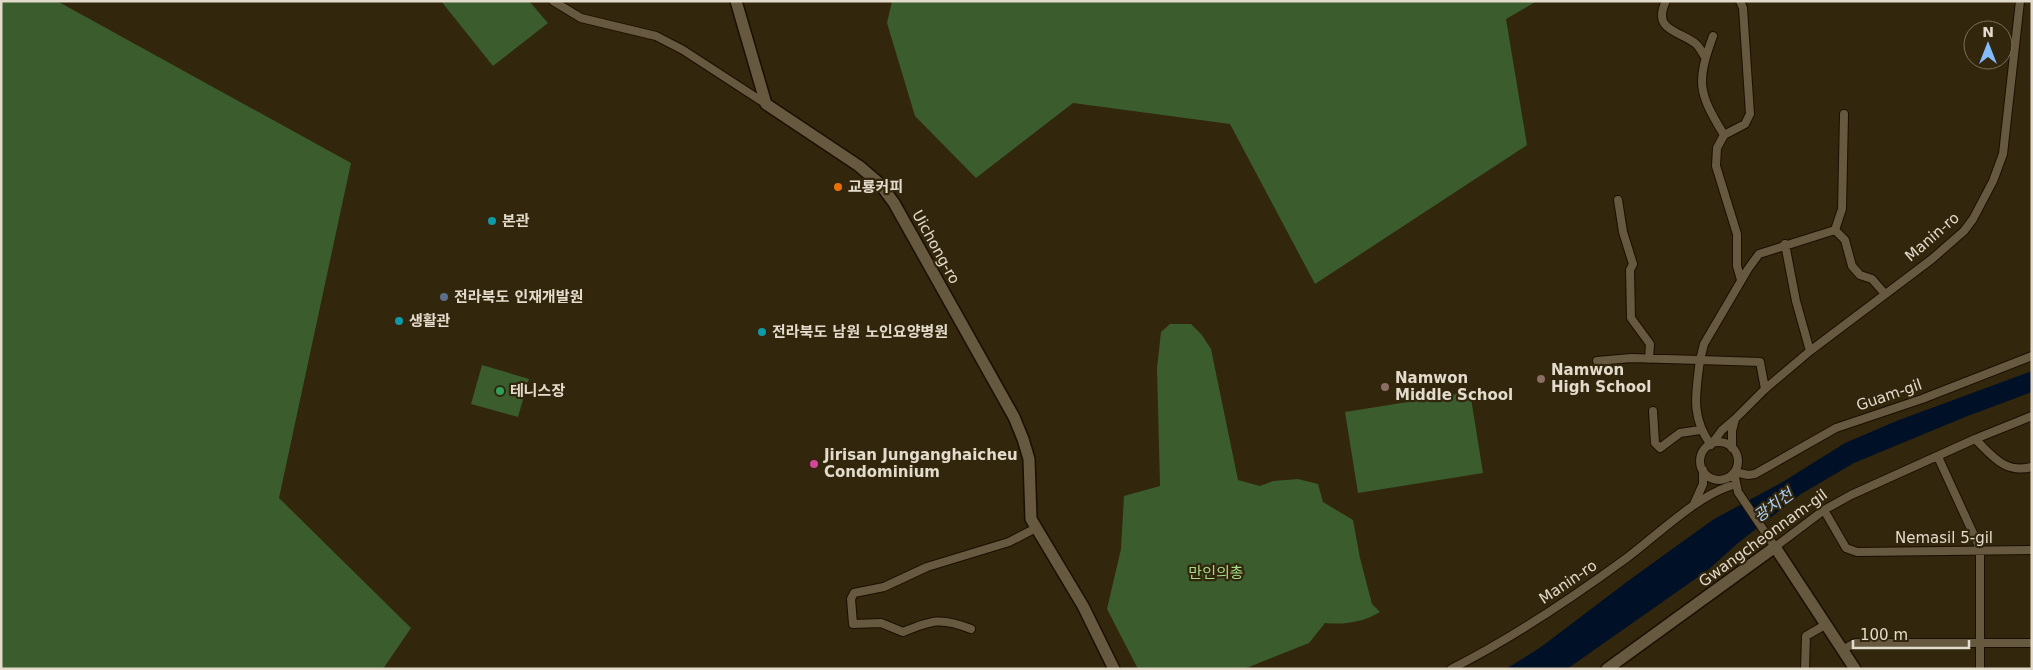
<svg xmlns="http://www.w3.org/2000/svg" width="2033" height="670" viewBox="0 0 2033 670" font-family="'DejaVu Sans','Noto Sans KR',sans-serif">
  <rect width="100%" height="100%" fill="#32260c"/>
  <path fill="#3b5c2c" d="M1,1H57L351,163L279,498L411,628L383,669H1Z
    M441,1H529L548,23L493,66Z
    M892,1H1537L1506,19L1527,145L1315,284L1230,124L1073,103L976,178L915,116L887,23Z
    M1170,324H1191L1202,335L1211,349L1238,480L1260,486L1273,481L1298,479L1318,484L1323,502L1353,520L1360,558L1372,604L1380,612C1364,622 1344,625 1325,623L1309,643L1244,669H1138L1107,609L1121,549L1124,496L1160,486L1157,368L1161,332Z
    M482,365L529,379L518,417L471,404Z
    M1470,392L1483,473L1358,493L1345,412Z"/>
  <path fill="#001127" d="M2032,371V392L1965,417L1854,463L1801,494L1738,543L1708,570L1567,669H1506L1541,647L1628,581L1714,519L1781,483L1845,443L1899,420Z"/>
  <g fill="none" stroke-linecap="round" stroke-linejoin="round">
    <defs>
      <path id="street" d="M553,1L581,18L656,36L683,50L766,104
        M1666,1C1651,31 1681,31 1696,44C1700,47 1702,53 1705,57
        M1740,1L1743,8L1750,114L1745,124L1724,135L1717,148L1716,166L1737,234V266L1741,280
        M1713,36C1696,83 1698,92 1724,135
        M1844,114L1842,209L1835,230L1845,240L1852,266L1860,275L1872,279L1885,294
        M1618,200L1623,232L1633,264L1630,270L1631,318L1650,344L1649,359
        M1785,244L1796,301L1810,351
        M1597,361L1631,358L1700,360C1696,392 1690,417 1711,445L1722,430L1735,419L1732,431V448
        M1765,389L1760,362L1700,360L1704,344L1748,269L1759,254L1835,230
        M1653,411L1655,443L1660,448L1680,433L1700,430
        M1735,419L1765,389L1810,351L1932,259L1964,231L1973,219L1993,181L2003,154L2020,1
        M1975,439C1993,456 2004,474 2032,467
        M1700 461a19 19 0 1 1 38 0a19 19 0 1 1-38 0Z
        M1938,457L1978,544L1980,551V669
        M1735,472L1748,475L1755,474L1836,428L1922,399L2032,356
        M1734,473L1738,492L1775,547L1824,510L1851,495L1975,439L2032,416
        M1694,504L1703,484V470
        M1824,510L1846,548L1857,552L2032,550
        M971,629C941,617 932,620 903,632L881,623L853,624L851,599L854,593L884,587L927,567L1009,542L1036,528
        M1842,650L1855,643H2032
        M1451,669C1513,638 1572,598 1628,557C1657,535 1696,497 1730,486
        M1805,669L1806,636L1825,625"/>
      <path id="secondary" d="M736,1L766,104L859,166L880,184L894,203L1014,417L1023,439L1029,459L1031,519L1083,606L1114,669
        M1607,669L1775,547L1855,669"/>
    </defs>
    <use href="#street" stroke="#1a0f00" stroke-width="10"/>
    <use href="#secondary" stroke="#1a0f00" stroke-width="14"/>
    <use href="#street" stroke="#67593f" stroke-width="8"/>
    <use href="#secondary" stroke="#67593f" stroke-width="11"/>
  </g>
  <circle fill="#e8710a" stroke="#32260c" stroke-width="2" cx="838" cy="187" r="5"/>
  <g fill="#0f9aa8" stroke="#32260c" stroke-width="2">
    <circle cx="492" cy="221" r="5"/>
    <circle cx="399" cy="321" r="5"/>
    <circle cx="762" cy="332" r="5"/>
  </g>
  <circle fill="#5c6f8a" stroke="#32260c" stroke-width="2" cx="444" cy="297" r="5"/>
  <g fill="#8d6e63" stroke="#32260c" stroke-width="2">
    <circle cx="1541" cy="379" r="5"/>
    <circle cx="1385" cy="387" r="5"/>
  </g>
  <circle fill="#2e9e5b" stroke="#32260c" stroke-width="2" cx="500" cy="391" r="5"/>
  <circle fill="#d1479c" stroke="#32260c" stroke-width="2" cx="814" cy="464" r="5"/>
  <g text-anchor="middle" stroke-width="4.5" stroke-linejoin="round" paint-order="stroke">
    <g font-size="15" font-weight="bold" fill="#e3dbcc" stroke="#32260c" text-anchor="start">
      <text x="848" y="192">교룡커피</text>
      <text x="502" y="226">본관</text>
      <text x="454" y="302">전라북도 인재개발원</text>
      <text x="409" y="326">생활관</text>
      <text x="772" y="337">전라북도 남원 노인요양병원</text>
      <text x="1551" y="375">Namwon<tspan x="1551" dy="17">High School</tspan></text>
      <text x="1395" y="383">Namwon<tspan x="1395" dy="17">Middle School</tspan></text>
      <text x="510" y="396">테니스장</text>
      <text x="824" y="460">Jirisan Junganghaicheu<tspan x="824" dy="17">Condominium</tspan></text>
    </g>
    <g font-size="15" fill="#e3dbcc" stroke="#32260c">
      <text transform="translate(1932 237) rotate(-41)" y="5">Manin-ro</text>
      <text transform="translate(936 247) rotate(61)" y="5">Uichong-ro</text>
      <text transform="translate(1889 395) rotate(-19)" y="5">Guam-gil</text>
      <text transform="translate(1763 538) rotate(-36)" y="5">Gwangcheonnam-gil</text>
      <text x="1944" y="543">Nemasil 5-gil</text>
      <text transform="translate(1568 582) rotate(-34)" y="5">Manin-ro</text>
    </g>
    <g font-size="15" fill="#a2db8a" stroke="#32260c">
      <text x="1216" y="578">만인의총</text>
    </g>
    <g font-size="16" font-style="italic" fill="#a8d0fb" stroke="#32260c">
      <text transform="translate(1773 505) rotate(-36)" y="6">광치천</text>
    </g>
  </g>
  <rect width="2033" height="670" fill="none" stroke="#e3dbcc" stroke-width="5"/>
  <g transform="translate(1988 45)"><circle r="24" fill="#32260c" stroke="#796e59"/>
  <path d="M0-4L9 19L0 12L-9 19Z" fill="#84bbfb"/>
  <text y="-8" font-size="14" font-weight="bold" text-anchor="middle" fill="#e3dbcc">N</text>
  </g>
  <path d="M1853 640v8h116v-8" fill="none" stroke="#e3dbcc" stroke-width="2.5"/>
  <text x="1860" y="640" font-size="15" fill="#e3dbcc" stroke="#32260c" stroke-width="4" paint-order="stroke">100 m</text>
</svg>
